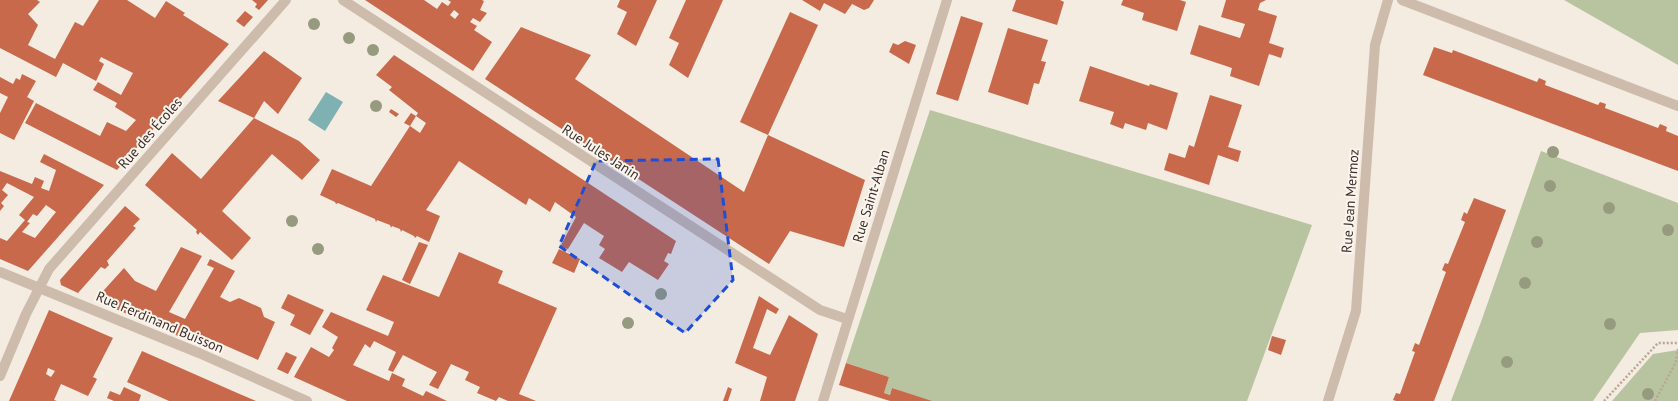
<svg xmlns="http://www.w3.org/2000/svg" width="1678" height="401" viewBox="0 0 1678 401" font-family="'PT Sans',sans-serif">
  <rect width="100%" height="100%" fill="#f4ebe1"/>
  <path fill="#b8c4a0" d="M1564,0H1678V65Z
    M930,110L1312,225L1247,401H929L892,388L890,395L884,393L889,377L846,363Z
    M1541,151L1678,203V330L1640,333L1593,401H1451L1481,322Z
    M1678,350V401H1612L1653,354Z"/>
  <path fill="#7fb0b2" d="M326,92L343,102L325,131L308,120Z"/>
  <path fill="#c8694b" fill-rule="evenodd" d="M0,0H37L40,2L28,14L38,25L28,45L55,59L75,22L83,26L99,0H127L155,18L166,1L185,13L183,15L229,44L117,170L25,123L36,103L100,136L107,122L126,131L136,120L115,107L117,103L93,90L98,82L121,95L133,73L101,57L99,61L104,64L96,81L63,63L56,77L0,48Z
    M252,0H268L259,10L255,7L257,4Z
    M365,0H424L437,9L442,2L448,6L451,2L448,0H482L484,1L480,10L487,13L480,22L473,18L470,22L477,26L474,30L492,42L473,71ZM454,10L459,14L455,19L450,15Z
    M620,0H657L636,46L617,34L627,12L617,7Z
    M686,0H723L688,78L669,65L679,43L669,38Z
    M802,0H874L869,8L864,10L852,4L845,14L824,3L820,11Z
    M1016,0H1060L1064,2L1057,25L1012,11Z
    M1123,0H1180L1186,2L1177,31L1142,20L1144,13L1121,5Z
    M1226,0H1266L1260,3L1258,10L1277,16L1269,43L1284,48L1281,58L1269,54L1259,86L1230,76L1232,68L1190,54L1199,25L1240,38L1245,24L1221,17Z
    M245,11L253,17L244,27L236,21Z
    M790,12L818,25L768,135L740,122Z
    M961,16L983,23L958,101L936,94Z
    M521,27L591,55L575,79L744,192L768,135L865,180L844,247L790,231L769,264L485,79Z
    M1008,28L1048,40L1041,61L1046,62L1039,84L1034,83L1028,105L988,92Z
    M905,41L916,45L909,64L889,52L893,43L898,45Z
    M1434,47L1452,53L1453,50L1537,82L1539,78L1546,81L1545,85L1598,105L1600,102L1606,104L1605,108L1658,128L1660,124L1667,127L1666,131L1678,136V171L1423,75Z
    M264,51L302,78L278,114L264,101L254,118L218,101Z
    M394,55L676,241L671,254L668,253L664,261L669,264L658,280L629,262L622,272L599,258L605,249L599,245L604,236L584,223L568,249L560,247L576,217L555,202L550,212L529,198L526,205L459,161L426,210L440,216L429,242L417,236L415,238L414,236L402,230L401,232L400,229L392,226L391,228L390,225L377,220L376,222L375,219L338,203L336,204L335,202L320,195L332,169L371,186L410,126L420,133L426,123L416,116L418,113L389,90L392,87L376,75Z
    M1090,66L1149,86L1150,84L1178,93L1167,130L1148,123L1146,130L1125,123L1123,129L1110,124L1114,112L1079,101Z
    M22,74L36,81L27,97L34,101L14,140L0,133V113L8,97L0,93V77L13,84L16,78L20,80Z
    M1210,95L1242,105L1228,147L1241,151L1238,162L1218,155L1209,185L1164,170L1169,153L1185,158L1189,145L1194,147Z
    M391,109L399,114L396,117L389,112Z
    M411,113L416,116L410,126L404,123Z
    M254,118L299,141L320,160L302,180L272,154L222,211L251,238L232,260L200,232L198,235L196,232L197,230L145,185L172,153L201,179Z
    M44,154L104,185L28,271L0,259V238L7,241L25,220L19,215L34,197L7,183L2,190L8,195L1,203L4,206L0,211V171L32,184L35,177L44,181L41,188L49,191L56,170L40,162ZM46,205L56,212L35,238L22,232L30,223L27,222L33,214L37,216Z
    M1474,198L1506,210L1434,401H1396L1393,400L1396,393L1400,394L1415,352L1412,351L1415,343L1419,345L1446,272L1442,270L1445,263L1448,264L1465,222L1461,220L1464,212L1467,214Z
    M125,206L140,219L133,226L136,228L107,261L109,265L105,269L101,267L78,293L61,285L60,280Z
    M419,242L428,245L410,284L402,280Z
    M181,247L202,256L169,312L185,319L214,268L207,265L210,259L235,271L220,297L230,302L239,298L261,308L264,317L275,322L258,360L199,334L194,343L95,300L124,268L135,281L156,291Z
    M559,249L580,259L574,273L552,263Z
    M459,252L503,271L498,283L557,308L519,394L536,401H508L499,397L496,401L477,393L480,387L465,380L469,372L451,364L438,389L429,385L437,372L403,355L393,372L388,370L396,352L374,341L370,348L365,344L353,365L389,381L392,373L405,379L402,386L423,396L426,391L447,401H347L294,377L311,347L329,357L334,350L332,348L338,337L322,327L331,312L388,336L394,322L366,310L383,275L439,297Z
    M288,294L324,310L310,335L290,325L295,315L281,308Z
    M759,296L779,309L776,314L767,309L753,348L770,355L789,315L818,334L795,401H760L767,377L735,363Z
    M49,310L113,338L93,377L97,379L88,396L61,384L54,400L57,401H9ZM48,368L55,371L51,377L46,374Z
    M1272,336L1286,340L1281,355L1268,350Z
    M142,351L235,392L256,401H169L127,382Z
    M286,352L297,357L288,374L277,369Z
    M846,363L889,377L884,393L890,395L892,388L932,401H890L839,385Z
    M124,387L141,395L139,401H114L107,398L110,391L120,395Z
    M728,387L732,389L728,401H723Z"/>
  <g fill="none" stroke-linecap="round" stroke-linejoin="round">
    <path stroke="#b9a596" stroke-width="2.5" stroke-dasharray="2 2" stroke-linecap="butt" d="M1604,401L1658,343H1678
      M1655,401L1676,362L1678,349"/>
    <path stroke="#cdbbac" stroke-width="10" d="M343,0L820,310L847,319
      M1402,0L1678,106
      M0,272L199,353L307,401
      M0,376L26,314L49,269L286,0
      M823,401L947,0
      M1328,401L1356,311L1375,45L1388,0"/>
  </g>
  <g fill="#969b7f">
    <circle cx="314" cy="24" r="6"/>
    <circle cx="349" cy="38" r="6"/>
    <circle cx="373" cy="50" r="6"/>
    <circle cx="376" cy="106" r="6"/>
    <circle cx="1553" cy="152" r="6"/>
    <circle cx="1550" cy="186" r="6"/>
    <circle cx="1609" cy="208" r="6"/>
    <circle cx="292" cy="221" r="6"/>
    <circle cx="1668" cy="230" r="6"/>
    <circle cx="1537" cy="242" r="6"/>
    <circle cx="318" cy="249" r="6"/>
    <circle cx="1525" cy="283" r="6"/>
    <circle cx="661" cy="294" r="6"/>
    <circle cx="628" cy="323" r="6"/>
    <circle cx="1610" cy="324" r="6"/>
    <circle cx="1507" cy="362" r="6"/>
    <circle cx="1648" cy="394" r="6"/>
  </g>
  <path fill="#1d4ed8" fill-opacity="0.2" stroke="#1d4ed8" stroke-width="3" stroke-dasharray="8 5" stroke-linejoin="round" d="M718,159L733,280L685,333L559,246L596,161Z"/>
  <g text-anchor="middle" stroke-width="4" stroke-linejoin="round" paint-order="stroke">
    <g font-size="14" fill="#3b302b" stroke="#fbf5ee">
      <text transform="translate(150 133) rotate(-49)" y="5">Rue des Écoles</text>
      <text transform="translate(601 152) rotate(33)" y="5">Rue Jules Janin</text>
      <text transform="translate(871 196) rotate(-73)" y="5">Rue Saint-Alban</text>
      <text transform="translate(1350 201) rotate(-86)" y="5">Rue Jean Mermoz</text>
      <text transform="translate(160 322) rotate(23)" y="5">Rue Ferdinand Buisson</text>
    </g>
  </g>
</svg>
